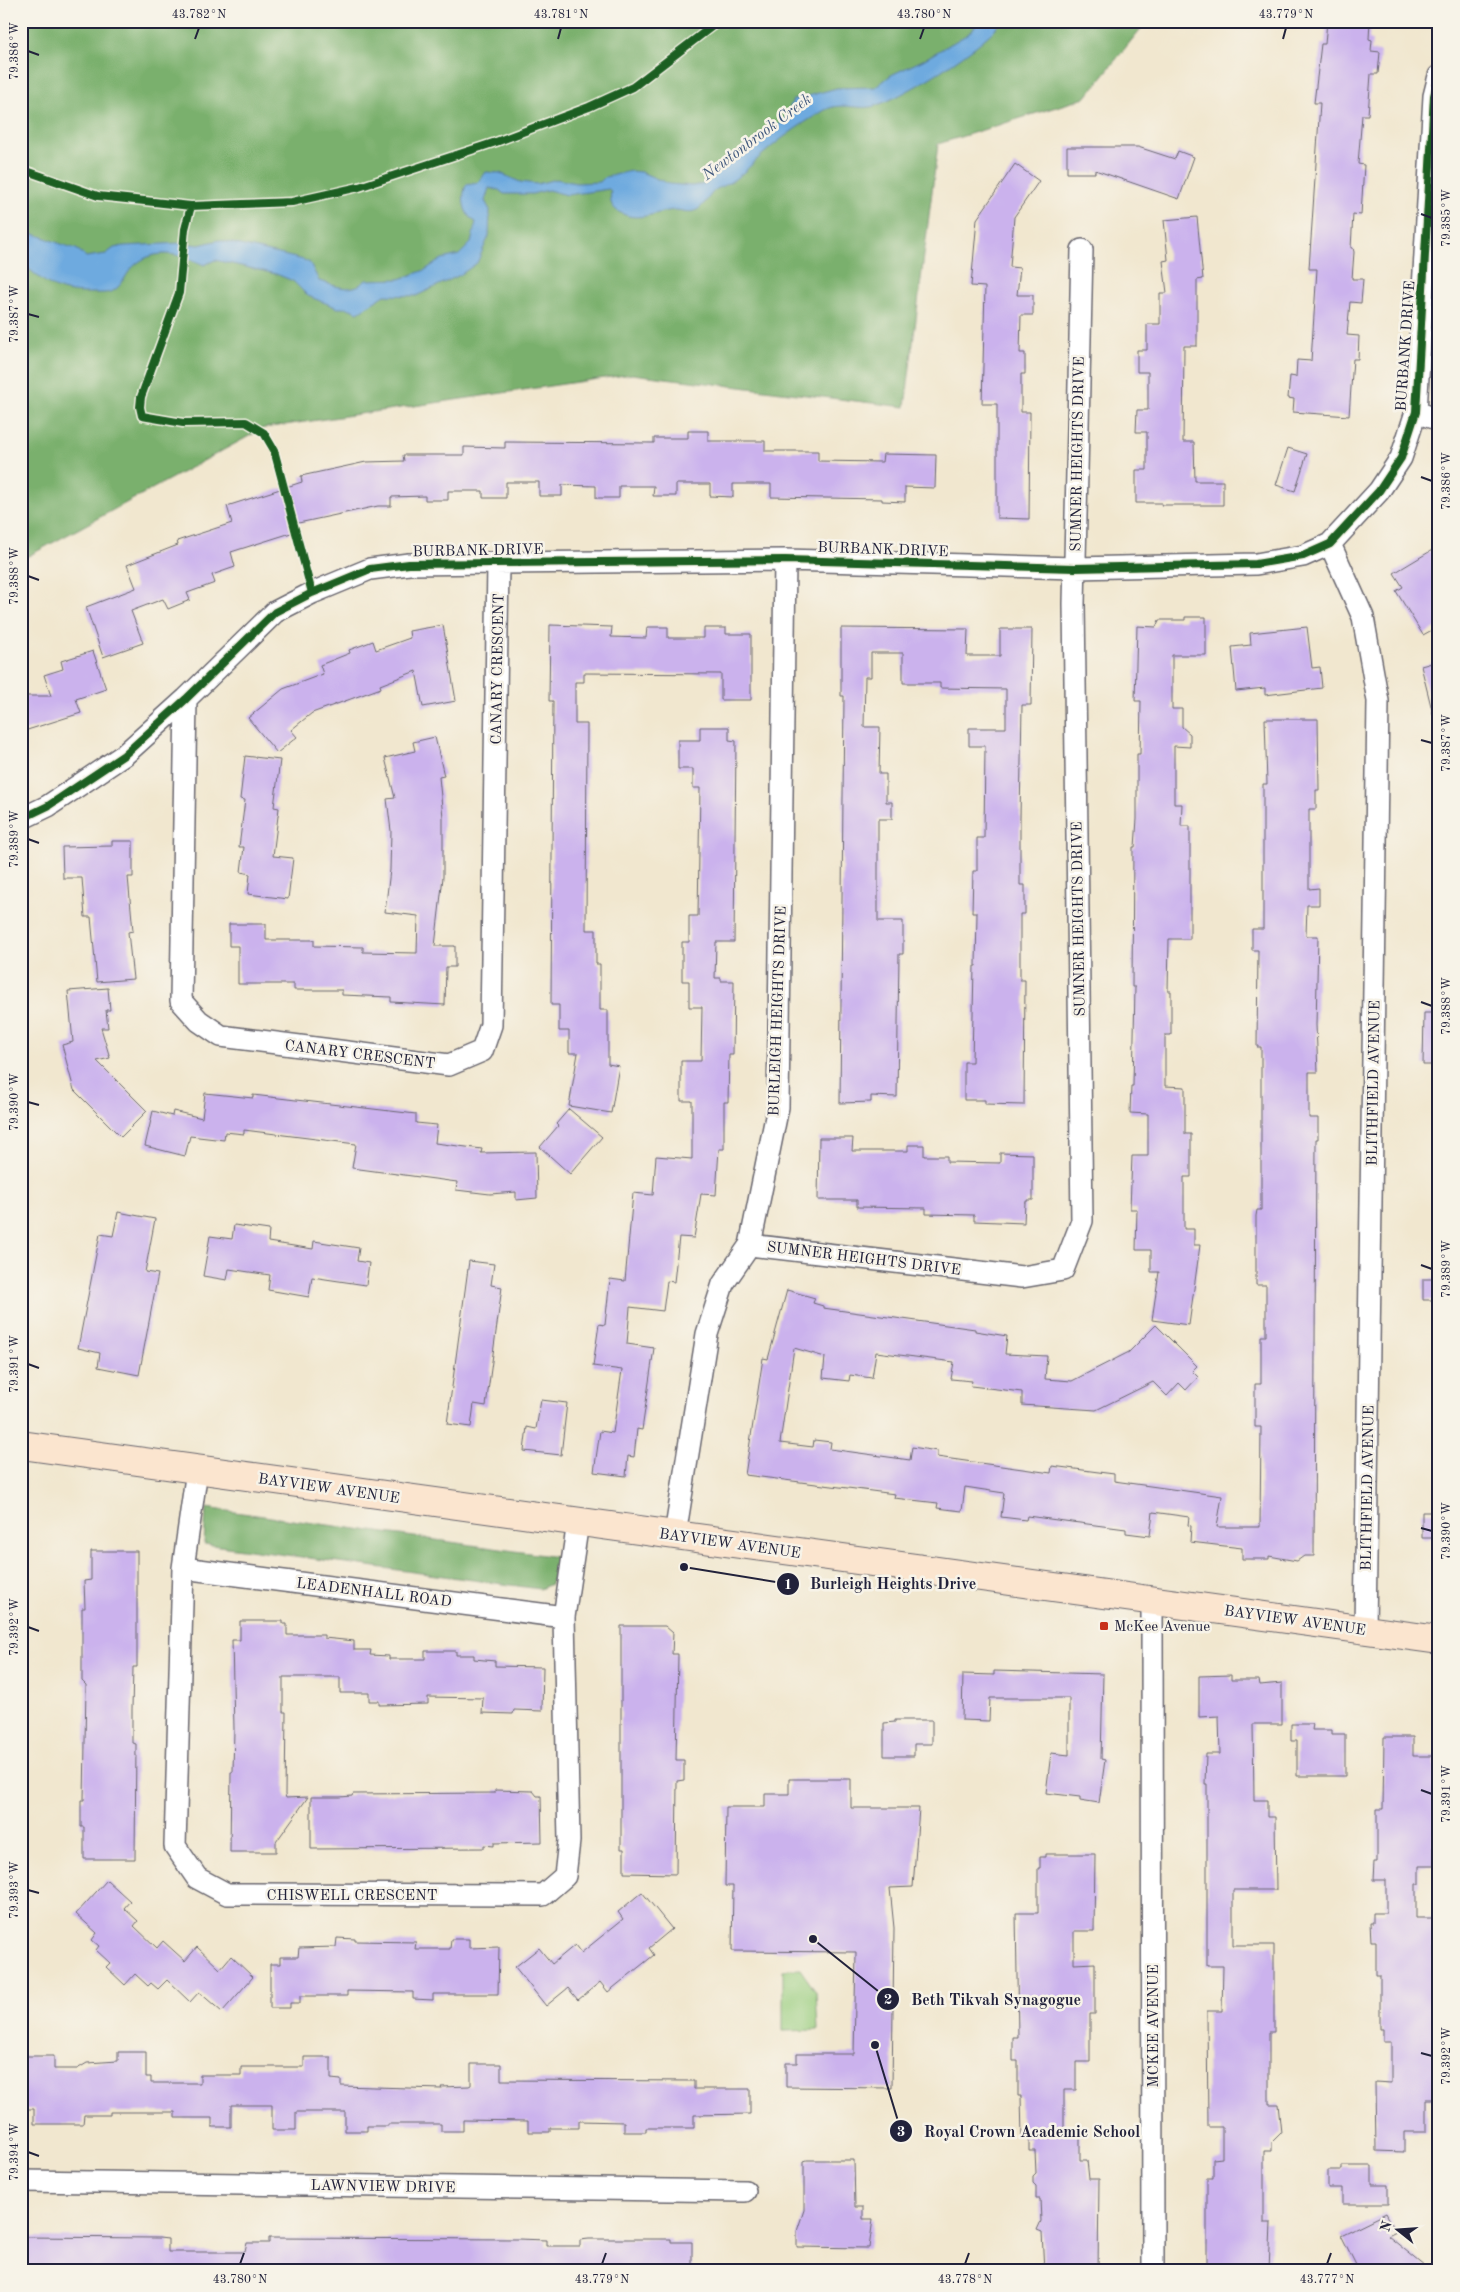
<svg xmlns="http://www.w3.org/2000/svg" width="1460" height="2292" viewBox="0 0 1460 2292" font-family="'Old Standard TT',serif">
  <rect width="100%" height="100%" fill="#f7f3e8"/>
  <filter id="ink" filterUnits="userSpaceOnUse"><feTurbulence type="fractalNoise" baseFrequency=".02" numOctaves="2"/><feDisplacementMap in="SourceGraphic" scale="10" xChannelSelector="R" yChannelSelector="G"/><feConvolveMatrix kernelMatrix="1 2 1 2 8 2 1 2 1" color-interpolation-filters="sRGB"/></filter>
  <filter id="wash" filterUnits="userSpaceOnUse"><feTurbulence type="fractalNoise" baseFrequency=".0096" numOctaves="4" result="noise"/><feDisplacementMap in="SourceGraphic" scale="20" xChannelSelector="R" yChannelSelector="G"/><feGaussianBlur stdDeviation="1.12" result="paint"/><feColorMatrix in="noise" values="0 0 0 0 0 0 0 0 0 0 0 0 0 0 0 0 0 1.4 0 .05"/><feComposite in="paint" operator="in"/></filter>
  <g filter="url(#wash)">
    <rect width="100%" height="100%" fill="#f1e7cf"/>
    <path fill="#99cd7e" stroke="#5e785c" d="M800,1969L816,1992L818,2030L783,2031V1970Z"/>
    <path fill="#7ab06d" stroke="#4e6954" d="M21,21H1147L1085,98L938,144L905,407L632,374L264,428L21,560Z
      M206,1508L558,1557L551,1584L540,1589L204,1544Z"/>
    <path fill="#6eaadf" stroke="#48668d" d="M980,21H1001C990,43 894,104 870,107C855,109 840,102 825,110C806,121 785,135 769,149C757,158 747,171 735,179C729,184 721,186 715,190C708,196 703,209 694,211C688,213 681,210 675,210C658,211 639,222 623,214C612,209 609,203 611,191L609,189L567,195L548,190L532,194H504L499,190L489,188L485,201L490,210L489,236L477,263L460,275L416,296L385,295L358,312L348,308H338L308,296L293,281L276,274L215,260L204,265C180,253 151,246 130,270C126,275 123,283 117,288C111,294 103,293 95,293C58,294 48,286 21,262V232C39,234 45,238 61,244C74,249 75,246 86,257L106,254L114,248L124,246L182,243L199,245L219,240L304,260L310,263L319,281C337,286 351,294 366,280L400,279L425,270L442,259L459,255L471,243L476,222C463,215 461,198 466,185L478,183L486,172L500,173L520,182L537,184L556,179L576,183L600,182L605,177L631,171L641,172L669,184L692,186L706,184L748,145L783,122L793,100L837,88L876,87L891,75L923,60L968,34Z"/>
    <g id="blocks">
      <path fill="#cbb2ed" d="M1327,21H1370L1369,39L1372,40L1371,51L1380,52L1378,74H1371L1368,115H1362L1358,164L1364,165L1361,215L1353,214L1351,248H1353L1354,252L1352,279H1363L1361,303L1350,302L1347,335L1359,336L1358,359H1353L1349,416L1293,412L1294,399L1288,398L1290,376L1296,377L1297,360L1311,361L1317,269H1309L1320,103H1314L1321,44H1325Z
        M1067,147H1138L1175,159L1178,151L1194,157L1179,199L1095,170V173H1067Z
        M1015,164L1039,181L1014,217L1010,267L1020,268L1017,295H1033V315H1021L1020,353H1025V374H1021V412H1030L1029,519L997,518V404H982L985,287L971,286L977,219Z
        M1197,217L1203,279L1197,280V346H1184L1183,442H1194L1195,481H1223V505H1161L1162,503H1136V470H1147V432H1136L1137,410H1148V372H1137V350H1147V324H1160V293H1167L1163,261L1168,260L1164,220Z
        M688,431H708V441H765V451H818V461L882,462L883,454L936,455L935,488L905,487V502L882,501V499L771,497V484H733V497L710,496V484H676V496H653L654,486H619V498H596V486L562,485V496H539V482H506V498H483V491H448V500H425V496L391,497V506H378L289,525L291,533L231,552L235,567L212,575L215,583L187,593L190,600L168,609L163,599L131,611L143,643L103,657L86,607L136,588L127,565L178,545L177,541L232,523L227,506L302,482L301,476L366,462L404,461L403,455H464V447L505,448V442L654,443V438H688Z
        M1288,448L1307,454L1295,491L1276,485Z
        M1439,546V626L1423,635L1396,591L1403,587L1394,573Z
        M1185,617H1206V655H1172V709H1182V727L1190,734V747L1174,746V804H1182L1181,826H1190V939H1169L1168,991H1171V1035H1165V1086L1185,1087V1134H1191V1177H1184V1229H1194V1245H1200L1189,1325L1152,1320L1159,1272H1151V1250H1136L1137,1209H1130L1132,1156H1148V1114L1130,1113L1131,1086H1133L1135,987H1132L1133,847H1135L1137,819V754H1140L1141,701H1135L1137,626L1156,627L1159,620H1185Z
        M443,625L456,701L423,707L416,671L380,685L381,688L312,713L291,730L297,737L277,753L248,718L283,689L323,674L320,665L350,653L349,650L373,641L376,650L410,638L409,631Z
        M550,625L612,627L611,637L646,638L647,627H668V638H704V628H726V634H751V700H721V674L584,673V682H575V724H587L586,930H596V964H600V1010H608V1064L619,1066L611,1113L569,1106L578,1053H569V1031H559V1005H551L553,701H549Z
        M1307,627L1312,668L1320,667L1322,688L1265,695V688L1236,691L1232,647L1251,645L1250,633Z
        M841,628L968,629L967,656H1000V629H1032L1031,705H1022L1020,818V885H1025V914H1020V980H1025L1024,1105L985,1104V1100H964V1062H972L974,966H976L977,913H972L973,871H977V838H984L985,746H969V728H1006V689L940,688V683H903V653H871V677H865L864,727H880L879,774H886V802H892V819H878V921H903V954H899L897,1097L871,1096V1102L840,1103L844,696H841Z
        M93,651L106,689L76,699L81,713L21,732V696H51L44,675L63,669L61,661Z
        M1439,661V713L1433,714L1421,666Z
        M1265,719H1318L1319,790H1316V809H1309V889L1319,888V905H1307L1306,936H1318L1316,1025L1318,1072H1309V1118H1318V1139H1316L1314,1556H1304L1297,1561L1269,1556V1559H1242V1548L1190,1542L1191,1526L1188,1525L1189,1517L1153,1512L1150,1536L1126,1533V1529L1072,1522L1027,1516L1026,1520L1001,1517L1004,1493L965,1487L962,1511L937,1508L938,1503L894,1498L895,1494L745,1475L763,1358L768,1359L787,1290L815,1298L813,1303L823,1306V1308L975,1329V1331L1007,1336L1005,1354L1047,1356L1045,1379L1072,1381L1129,1352L1156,1325L1197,1366L1192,1371L1198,1377L1186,1390L1179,1383L1167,1396L1153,1382L1096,1410L1022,1405V1392L971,1386L972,1381L951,1379L954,1362L876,1352L872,1378L850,1375L849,1381L823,1378L825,1357L794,1348L780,1443L813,1447L814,1440L831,1442L830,1449L910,1460L912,1447L937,1451V1457L1051,1473L1052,1466L1114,1474V1481L1222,1496L1217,1527H1260L1261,1427H1255V1384H1261V1336H1266V1285H1256V1216L1257,1210H1261V1047H1257L1258,950H1252V929H1263V784H1267Z
        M700,727H729V740L736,741L734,942H716L715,978H721V981H734L733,1055H729L728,1102H724V1149H719L716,1195L701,1194L694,1238L679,1237L674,1282L667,1281L663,1311L630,1307L627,1344L654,1348L642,1430L637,1429L634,1457L628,1456L626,1476L594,1472L600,1431L613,1433L622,1370L593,1366L599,1324L605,1325L610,1279L625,1281L633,1193L653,1195L656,1156L692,1159V1101H681V1061H701L702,1007H689V981H682V942H689V916H698L700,788H693V769H678V740H700Z
        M435,737L444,776L439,777L443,817V877L435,946H455V967H446L445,1005L391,1002V997L342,995V990H294V984H238V946H229V924H266V940H314V946L363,947V952L417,953L418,916L385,912L390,870L391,831L387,799L395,798L385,758L415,751L413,742Z
        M245,756L280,760L274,807L279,808L273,856L293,858L288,899L248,894L250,874L241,872L244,847H239L245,800L240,799Z
        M112,841H133V877H128L133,931L128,932L133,979L97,982L91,917H85L82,878H63L62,847L112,846Z
        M108,988L110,1010H106L108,1028H101L110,1058L97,1061L147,1111L121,1137L74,1090L62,1045L73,1042L68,991Z
        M1424,1013H1439V1065H1423Z
        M205,1093L253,1098V1095L416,1114V1123L437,1125L435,1143L482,1149L481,1153L536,1152L537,1198L516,1200V1192L490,1194L456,1190L457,1182L352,1168L356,1144L244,1130V1134L225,1132L224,1140L190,1136L185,1156L145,1146L153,1111L172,1116L173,1111L202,1118Z
        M569,1109L602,1137L570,1174L540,1147L558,1126L556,1124Z
        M819,1138H853L852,1151H908V1145H924V1156H947V1162L1000,1163V1153L1033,1154V1200H1027V1202H1025L1024,1223L974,1221V1215L926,1214V1208L857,1207V1200H818Z
        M118,1212L155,1219L145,1272L158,1274L139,1375L98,1367L100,1353L78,1348L100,1234L113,1236Z
        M234,1225L269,1230L268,1242L313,1249L314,1241L359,1248L357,1261L369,1263L366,1285L312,1277L309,1297L268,1290L270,1275L229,1269L227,1280L203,1276L210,1236L232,1239Z
        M469,1261L494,1264L491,1285L502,1287L486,1406L474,1404L471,1427L447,1424Z
        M1423,1279H1439V1300H1423Z
        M541,1400L567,1403L561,1455L524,1451L527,1427L536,1429Z
        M1422,1512H1439V1538H1422Z
        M91,1551H137V1667H133L132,1709V1743L136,1744L135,1859H84V1827H81V1800H84L86,1685L82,1681V1608H85L84,1581L91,1580Z
        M240,1621H283V1624H287V1635H324V1638L354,1641V1650H371L370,1655L389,1656V1659H425V1651H456V1655H474V1659L495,1661V1666L543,1667L542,1711L514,1710L513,1714L482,1713L483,1698L428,1697V1704L379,1705V1701H369V1693H340V1677H283V1712H286L285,1795L286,1798L308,1797L276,1842V1852H230L231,1772H233L234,1729L232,1640H240Z
        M621,1626H665L673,1633L672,1654H678L676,1760H684V1780L677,1781L676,1874L624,1873V1849H621Z
        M994,1671L1103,1674L1101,1759L1105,1760L1099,1803L1080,1800V1797L1046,1793L1051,1753L1069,1755V1698H990L989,1721L962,1720L963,1674L994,1675Z
        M1231,1675V1680H1259L1260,1685L1282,1683V1724H1253L1254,1800H1267V1817H1275L1276,1890H1233V1945H1274V2032H1269V2104H1278L1281,2133L1272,2142V2151H1264V2223H1271L1269,2271H1207V2178H1213V2159L1222,2158V2127H1208L1207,2011H1222L1223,1966H1207V1784H1205L1206,1754H1220L1219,1716L1199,1717V1676Z
        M895,1720H932V1744H914V1756H884V1723L895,1722Z
        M1291,1724H1313L1312,1730H1332V1734H1345V1776H1297V1741H1291Z
        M1384,1737H1413V1756H1435L1434,1866H1419V1884H1416V1918H1435L1436,2004H1439V2099H1426V2132H1404V2152L1376,2151L1375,2082L1391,2083V2042H1383V2029H1380V1975H1376V1941H1371L1370,1923H1373V1913H1386V1880H1373L1374,1862H1377V1809H1383Z
        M789,1779H851V1808H919L913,1887L890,1888L894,1928L892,2088L786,2087V2063H797V2054H854L856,1952L732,1951L733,1886H725L726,1807H765V1794H789Z
        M495,1790L533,1791L537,1796H541L542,1842L494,1843V1846L484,1845V1848L311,1849V1797H340L352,1796L353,1794L495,1793Z
        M1045,1854H1095L1094,1931H1074V1964L1095,1963V2014H1090V2062H1076V2090H1064V2131H1080V2160H1087L1089,2179H1099L1098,2271H1044L1042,2232L1037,2230L1041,2221L1040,2199H1036V2186L1033,2183V2176L1036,2173L1035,2151H1029V2138H1022L1021,2096H1018V2061H1013V2037H1018L1016,1913H1038V1868H1040V1857H1045Z
        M107,1880L130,1901L124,1908L138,1921L134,1926L157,1948L163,1941L185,1961L197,1947L220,1969L231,1956L253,1977L222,2012L199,1992L190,2002L167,1980L158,1989L151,1983L148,1986L135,1974L125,1985L106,1967L110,1963L96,1950L99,1946L92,1940L97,1933L76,1914Z
        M642,1892L672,1929L649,1948L654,1955L608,1992L600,1982L578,2000L568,1988L546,2006L515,1967L539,1948L552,1964L575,1945L581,1953L623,1919L618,1912Z
        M337,1938L355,1939V1941L416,1942L415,1949H450L451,1939H469V1948L499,1947L498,1994H433V2000L413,1999V1992L347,1991V1996H300V2003H290V2008H270V1964H280V1957H298L299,1948L336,1947Z
        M118,2052H146V2077H151V2083H200V2075H241V2067H304V2057H331V2079L341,2080V2086L442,2089L441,2087L469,2086L471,2085V2064H501V2080L694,2081V2089H750V2114L694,2115V2128H646V2132H624V2122L579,2121V2128H550V2132H528V2121L463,2120V2131H441V2124H388V2126H367V2131H345V2112H296V2130H272V2105H231V2127H212V2118H175V2112H110V2115H84L83,2124H34V2109H21V2056H54V2069H77L87,2063L118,2061Z
        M807,2160H854L855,2207H863V2219H873L869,2248L797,2247V2231L804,2210V2161Z
        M1342,2166H1372V2184H1388V2204H1342V2188H1328V2170H1342Z
        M1386,2213L1396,2232L1388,2236L1431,2271H1359L1341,2235Z
        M21,2237L159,2238L168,2239V2252H245L247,2243H269V2238L518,2239L546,2240V2246H580V2240L589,2239H671V2242H692V2271H21Z"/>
    </g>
  </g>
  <g filter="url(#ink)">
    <use href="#blocks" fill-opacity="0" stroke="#6a676f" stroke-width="1"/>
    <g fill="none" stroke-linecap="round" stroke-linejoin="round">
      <defs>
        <path id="minor" d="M1416,412L1439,420
          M1330,544L1363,617L1378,701L1365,1630
          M186,699L181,1001L199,1021L221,1036L449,1065L482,1051L491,1025L498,564
          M21,819L48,806L124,755L186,699L275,612L312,593L370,569L409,564L785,560L1075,568L1256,564L1303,556L1330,544L1379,491L1401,458L1416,412L1434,96L1439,76
          M750,1245L1022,1277L1063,1270L1082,1221L1074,604L1082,250
          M197,1470L183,1568L175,1846L197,1878L227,1894L543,1895L565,1876L569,1841L564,1617L578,1522
          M675,1535L707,1334L723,1284L750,1245L778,1107L785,560
          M183,1568L564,1617
          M1152,1601L1153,2271
          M21,2181L745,2191"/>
        <path id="secondary" d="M21,1445L1439,1640"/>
      </defs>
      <use href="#minor" stroke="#6a676f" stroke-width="24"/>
      <use href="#secondary" stroke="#6a676f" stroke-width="30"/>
      <use href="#minor" stroke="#fff" stroke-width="21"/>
      <use href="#secondary" stroke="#fbe5cf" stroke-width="28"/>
      <defs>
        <path id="cycleway" d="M21,169L98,196L191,206L292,202L359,187L496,142L589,107L633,87L719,21
          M191,206L185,229L179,293L141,397L140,407L142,416L183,423L246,422L264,433L274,450L312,593
          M21,819L48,806L124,755L186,699L275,612L312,593L370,569L409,564L785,560L1075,568L1256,564L1303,556L1330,544L1379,491L1401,458L1416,412L1434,96L1439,76"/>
      </defs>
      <use href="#cycleway" stroke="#f7f3e8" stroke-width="11"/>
      <use href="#cycleway" stroke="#1b5e20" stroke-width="8"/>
    </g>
  </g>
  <path fill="none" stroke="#22223b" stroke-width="2" d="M195,39L199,28M558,39L561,28M920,39L924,28M1283,39L1286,28M28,51L39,55M1421,214L1432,218M28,314L39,317M1421,477L1432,481M28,576L39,580M1421,740L1432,743M28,839L39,843M1421,1002L1432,1006M28,1102L39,1105M1421,1265L1432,1269M28,1364L39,1368M1421,1528L1432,1531M28,1627L39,1631M1421,1790L1432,1794M28,1890L39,1893M1421,2053L1432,2056M28,2152L39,2156M240,2264L244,2253M602,2264L606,2253M965,2264L969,2253M1327,2264L1331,2253"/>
  <rect fill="#c8321e" stroke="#f7f3e8" stroke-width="2" x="1099" y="1621" width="10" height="10" rx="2.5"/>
  <g text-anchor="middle" stroke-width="5" stroke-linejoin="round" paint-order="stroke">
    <g font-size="15" fill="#22223b" stroke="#f7f3e8">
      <text transform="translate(1405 346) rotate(-86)" y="5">BURBANK DRIVE</text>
      <text transform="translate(1077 454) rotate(-89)" y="5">SUMNER HEIGHTS DRIVE</text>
      <text transform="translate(883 549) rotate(2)" y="5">BURBANK DRIVE</text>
      <text transform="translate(478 550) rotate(-1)" y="5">BURBANK DRIVE</text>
      <text transform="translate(497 669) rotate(-89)" y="5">CANARY CRESCENT</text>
      <text transform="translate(1078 919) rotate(-91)" y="5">SUMNER HEIGHTS DRIVE</text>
      <text transform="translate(777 1011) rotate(-88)" y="5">BURLEIGH HEIGHTS DRIVE</text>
      <text transform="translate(360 1054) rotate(7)" y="5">CANARY CRESCENT</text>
      <text transform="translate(1373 1083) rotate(-89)" y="5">BLITHFIELD AVENUE</text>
      <text transform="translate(864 1258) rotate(7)" y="5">SUMNER HEIGHTS DRIVE</text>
      <text transform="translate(329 1488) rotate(8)" y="5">BAYVIEW AVENUE</text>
      <text transform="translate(1367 1488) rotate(-89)" y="5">BLITHFIELD AVENUE</text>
      <text transform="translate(730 1543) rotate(8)" y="5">BAYVIEW AVENUE</text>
      <text transform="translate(374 1592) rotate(7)" y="5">LEADENHALL ROAD</text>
      <text transform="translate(1295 1620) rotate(8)" y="5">BAYVIEW AVENUE</text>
      <text x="352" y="1900">CHISWELL CRESCENT</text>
      <text transform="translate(1153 2026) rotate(-90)" y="5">MCKEE AVENUE</text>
      <text transform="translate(383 2186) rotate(1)" y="5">LAWNVIEW DRIVE</text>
    </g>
    <g font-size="15" fill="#22223b" stroke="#f7f3e8" text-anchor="start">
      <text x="1114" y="1631">McKee Avenue</text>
    </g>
    <g font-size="16" font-style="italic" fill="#40587d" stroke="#f7f3e8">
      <text transform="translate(756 136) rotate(-37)" y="6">Newtonbrook Creek</text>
    </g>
  </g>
  <path fill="none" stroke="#22223b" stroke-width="2" d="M684 1567L788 1584M813 1939L888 1999M875 2045L901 2131"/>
  <g fill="#22223b" stroke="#f7f3e8" stroke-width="2">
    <circle cx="684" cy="1567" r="5"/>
    <circle cx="813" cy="1939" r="5"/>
    <circle cx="875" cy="2045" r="5"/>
    <circle cx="788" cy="1584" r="12"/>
    <circle cx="888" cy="1999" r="12"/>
    <circle cx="901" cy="2131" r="12"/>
  </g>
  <g font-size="15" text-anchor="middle" font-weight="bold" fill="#fff">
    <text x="788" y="1589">1</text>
    <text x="888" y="2004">2</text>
    <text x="901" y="2136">3</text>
  </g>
  <g font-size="16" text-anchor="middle" font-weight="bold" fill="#22223b" stroke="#f7f3e8" stroke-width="5" stroke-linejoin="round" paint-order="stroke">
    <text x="893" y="1589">Burleigh Heights Drive</text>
    <text x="996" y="2005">Beth Tikvah Synagogue</text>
    <text x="1032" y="2137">Royal Crown Academic School</text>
  </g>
  <rect width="1460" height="2292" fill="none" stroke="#f7f3e8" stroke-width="55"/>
  <g transform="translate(1398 2230) rotate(287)" stroke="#f7f3e8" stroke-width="4" paint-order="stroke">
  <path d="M0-4L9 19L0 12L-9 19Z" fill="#22223b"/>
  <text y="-8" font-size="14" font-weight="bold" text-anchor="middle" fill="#22223b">N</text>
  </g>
  <rect x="28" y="28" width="1404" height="2236" fill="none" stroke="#22223b" stroke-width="2"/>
  <g font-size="12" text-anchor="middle" fill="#22223b">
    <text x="199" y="18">43.782°N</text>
    <text x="561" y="18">43.781°N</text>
    <text x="924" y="18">43.780°N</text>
    <text x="1286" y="18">43.779°N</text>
    <text transform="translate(14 51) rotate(-90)" y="4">79.386°W</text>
    <text transform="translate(1446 218) rotate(-90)" y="4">79.385°W</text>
    <text transform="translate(14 314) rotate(-90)" y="4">79.387°W</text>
    <text transform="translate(1446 481) rotate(-90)" y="4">79.386°W</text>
    <text transform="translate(14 576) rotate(-90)" y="4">79.388°W</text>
    <text transform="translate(1446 743) rotate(-90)" y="4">79.387°W</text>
    <text transform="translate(14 839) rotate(-90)" y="4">79.389°W</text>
    <text transform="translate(1446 1006) rotate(-90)" y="4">79.388°W</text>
    <text transform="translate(14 1102) rotate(-90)" y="4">79.390°W</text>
    <text transform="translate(1446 1269) rotate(-90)" y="4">79.389°W</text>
    <text transform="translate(14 1364) rotate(-90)" y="4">79.391°W</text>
    <text transform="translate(1446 1531) rotate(-90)" y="4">79.390°W</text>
    <text transform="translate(14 1627) rotate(-90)" y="4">79.392°W</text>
    <text transform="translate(1446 1794) rotate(-90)" y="4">79.391°W</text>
    <text transform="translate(14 1890) rotate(-90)" y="4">79.393°W</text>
    <text transform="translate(1446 2056) rotate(-90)" y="4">79.392°W</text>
    <text transform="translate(14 2152) rotate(-90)" y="4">79.394°W</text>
    <text x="240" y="2283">43.780°N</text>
    <text x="602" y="2283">43.779°N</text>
    <text x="965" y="2283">43.778°N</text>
    <text x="1327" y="2283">43.777°N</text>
  </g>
</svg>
